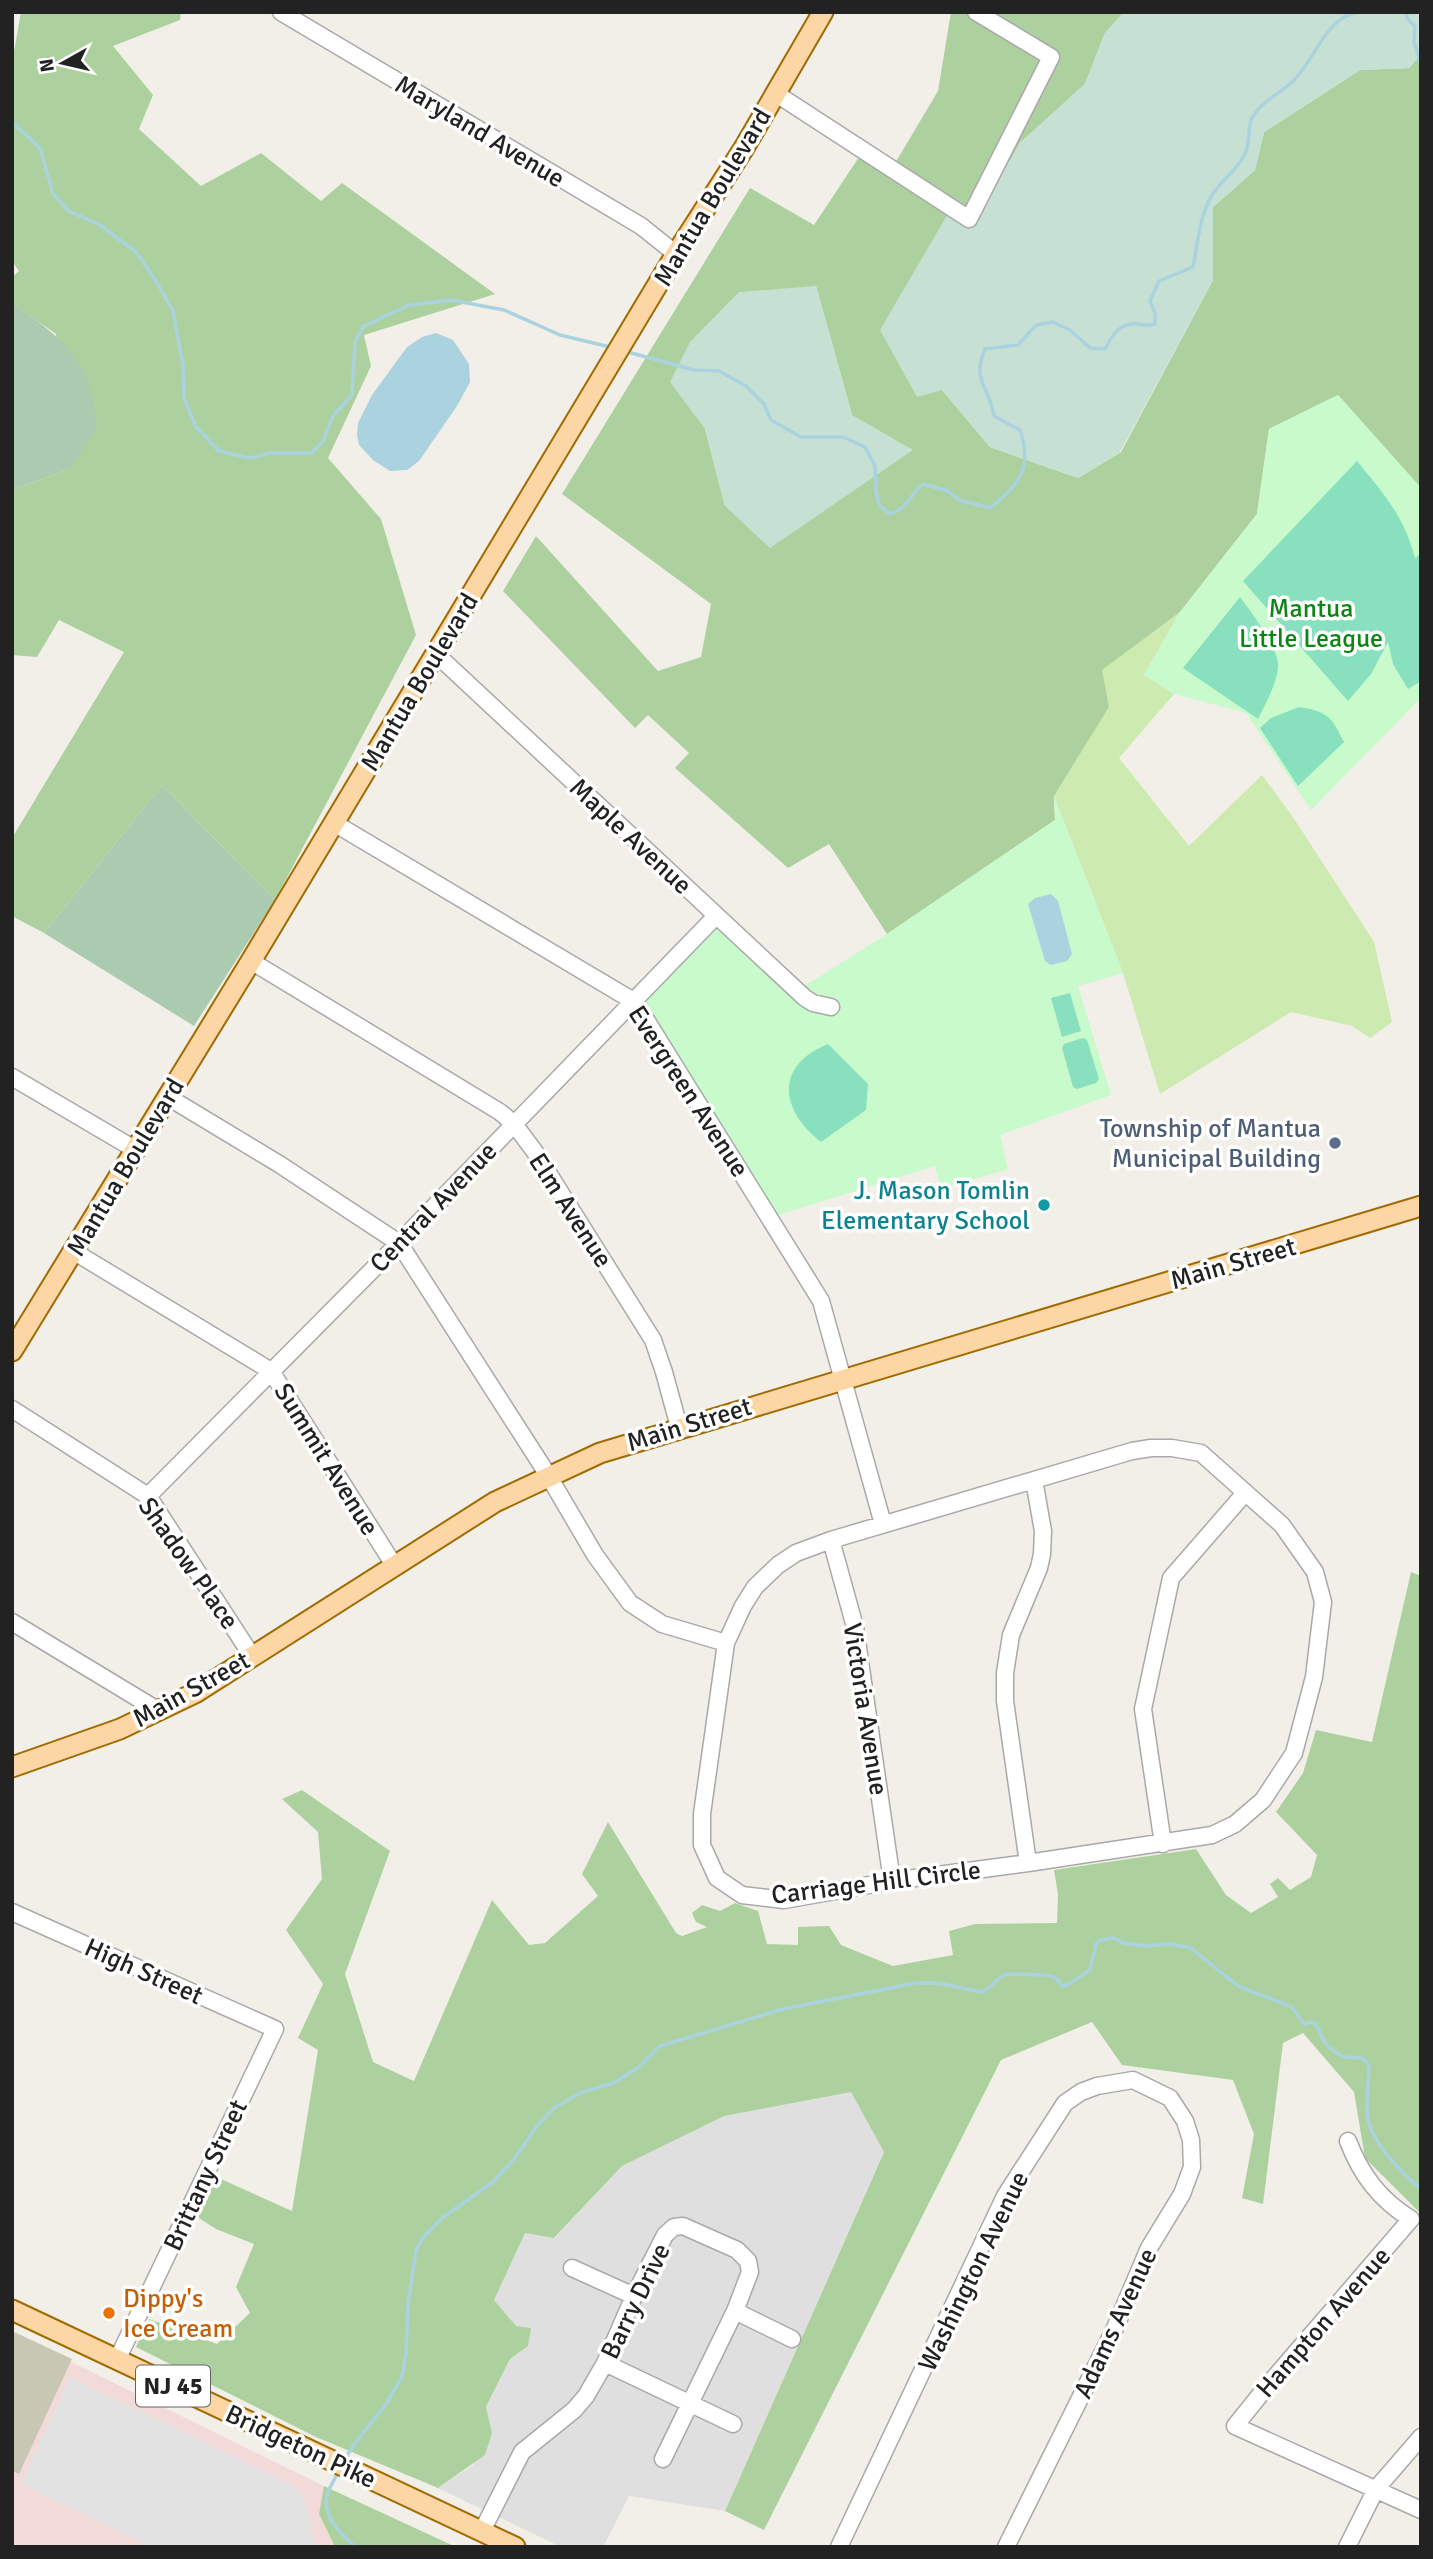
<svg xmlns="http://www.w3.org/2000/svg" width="1433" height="2559" viewBox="0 0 1433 2559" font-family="Signika,sans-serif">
  <rect width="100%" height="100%" fill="#f2efe9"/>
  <path fill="#e0dfdf" d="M851,2091L884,2151L725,2511L629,2496L603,2547H561L438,2488L473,2465L492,2433L486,2408L510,2359L528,2346L516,2326L494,2300L525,2232L555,2238L622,2166L724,2116Z"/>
  <path fill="#f2dad9" d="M12,2333L324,2486L319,2514L335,2547H12Z"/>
  <path fill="#c7c7b4" d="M12,2331L72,2359L19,2474L12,2471Z"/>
  <path fill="#cdebb0" d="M1180,612L1144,675L1174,694L1119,758L1189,846L1262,775L1293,817L1374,942L1392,1022L1370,1038L1352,1026L1291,1012L1160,1094L1123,973L1054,796L1109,707L1101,670Z"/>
  <path fill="#add19e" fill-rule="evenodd" d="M21,12H181L180,20L113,46L153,95L139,129L201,186L261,153L321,201L342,183L495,294L364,335L371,366L328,458L381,519L416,635L275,900L162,785L44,933L12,916V838L124,652L59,620L37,657L12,655V490L69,469L56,334L12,303V277L19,271L12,261V63Z
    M951,12H1124L1105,33L1085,84L1020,143L973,226L949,213L942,390L990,447L1078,478L1121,452L1213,280V207L1255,170L1264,132L1360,70L1409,68L1421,54V488L1338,395L1269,429L1257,514L1180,612L1102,670L1109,707L1054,796L1055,820L887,934L829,844L788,868L675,768L689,753L648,715L635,728L503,591L536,536L658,671L701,657L711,604L562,494L750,188L814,225L863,151L891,170L938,91ZM816,286L852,415L725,506L705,429Z
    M1411,1572L1421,1576V2214L1365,2158L1354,2092L1303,2033L1283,2043L1263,2204L1242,2198L1254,2134L1233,2080L1122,2065L1092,2022L1001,2060L764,2530L725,2511L884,2152L851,2092L724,2116L622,2166L554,2238L525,2233L494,2300L516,2326L531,2328L528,2346L510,2359L486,2407L492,2433L485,2455L438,2488L316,2437L136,2347L149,2319L217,2344L250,2313L236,2287L254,2244L216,2229L197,2217L212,2175L292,2211L318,2050L298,2038L323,1984L286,1930L322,1879L318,1832L282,1799L302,1790L390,1851L345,1974L373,2062L414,2081L492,1900L529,1945L545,1943L598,1896L582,1874L608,1822L676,1933L682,1936L707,1927L696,1922L692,1913L702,1905L720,1911L735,1903L758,1911L767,1944L798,1945V1927L829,1926L841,1945L893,1966L953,1955L949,1931L975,1924L1057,1923L1058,1894L1054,1870L1196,1849L1226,1895L1251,1913L1278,1897L1270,1884L1278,1878L1290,1890L1311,1877L1317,1855L1276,1812L1303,1773L1316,1730L1372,1742Z
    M324,2486L456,2547H335L319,2514Z"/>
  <path fill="#c6e0d4" d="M1124,12H1421V54L1409,68L1360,70L1264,132L1255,170L1213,207V280L1120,452L1078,478L990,447L942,390L917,397L880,330L949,212L973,226L1020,143L1085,84L1105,33Z
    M816,286L852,415L913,450L770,548L725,506L705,429L670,382L690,342L739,292Z"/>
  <path fill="#aacbaf" d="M12,303C46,326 79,350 91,391C95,403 95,417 97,429L69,469L12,490Z
    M162,785L275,900L194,1026L44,933Z"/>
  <path fill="#c8facc" d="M1338,395L1421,488V698L1311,810L1246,713L1174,694L1144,675L1180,612L1257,514L1269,429Z
    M1054,796L1123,973L1078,986L1111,1095L1000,1135L1008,1169L941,1189L935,1166L769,1218L628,1004L714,920L795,992L887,934L1055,820Z"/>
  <path fill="#88e0be" d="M1357,461C1384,494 1404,516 1415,558L1421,553V681L1408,689L1393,664L1388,642L1371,674L1348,701L1243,581Z
    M1240,597C1251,612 1281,651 1278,668C1276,686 1265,704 1258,719L1183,668Z
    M1299,707C1328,712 1331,716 1344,742L1298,786L1260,728L1271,718Z
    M1070,993L1081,1031L1062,1037L1051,998Z
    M1083,1038L1087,1040L1099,1079L1096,1083L1077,1089L1073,1087L1062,1048L1064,1044Z
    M828,1044L868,1084L866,1110L821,1142C780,1110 774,1066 828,1044Z"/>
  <path fill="#e2e2e2" d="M70,2377L292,2485L303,2495L312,2529L313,2540L320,2547H151L21,2484Z"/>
  <path fill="#aad3df" d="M436,333L453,340L469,364L470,382L457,406L419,461L407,470L390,471L373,460L359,445L357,435L358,423L372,395L407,347L422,337Z
    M1051,894L1058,901L1072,954L1067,961L1051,965L1045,961L1028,904L1035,898Z"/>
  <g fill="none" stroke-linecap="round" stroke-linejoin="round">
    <path stroke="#aad3df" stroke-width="3.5" d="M1406,12L1407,18L1415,27L1414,42L1421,64
      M12,122L40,148L53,194L69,211L100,225L136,252L156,281L173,311L183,366L184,398L196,427L219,451L250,458L270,453H312L323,441L333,416L352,395L355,341L364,326L409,305L451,300L504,310L560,335L610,347
      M624,351L694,370L719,371L746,386L764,404L771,420L801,437H843L865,447L875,466L876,491L879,505L890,514C909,507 908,497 923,484L948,491L959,500L990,508C1019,485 1033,468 1020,430L994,416C990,387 971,381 985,349L1018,345L1036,325L1053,322L1070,330L1090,348L1105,349C1111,338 1117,326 1131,324C1140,323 1146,327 1155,324V313L1150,301L1159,281L1193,267C1198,243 1199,217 1212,195C1222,180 1237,170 1245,154C1251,141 1247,127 1252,118C1261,101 1277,96 1291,83C1315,62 1324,17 1359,12
      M344,2460L356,2442L386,2404L402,2377L406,2353L408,2304L416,2251L422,2239L442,2218L493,2182L515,2158L537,2126L554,2108L582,2092L614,2083L639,2067L660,2046L783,2009L916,1983H937L982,1992C991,1989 995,1979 1004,1975C1010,1973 1049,1975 1054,1977C1059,1980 1059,1981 1062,1986H1066L1090,1970L1096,1944L1100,1940L1114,1938L1123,1943L1147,1946L1170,1944L1191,1948L1238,1986L1292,2007L1304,2024L1312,2022L1315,2024C1321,2031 1322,2042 1330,2048C1334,2051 1340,2056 1345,2057C1357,2059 1363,2053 1369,2067C1369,2082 1366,2097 1367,2112C1368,2138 1400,2173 1421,2188
      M339,2470C336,2478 329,2487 327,2495C322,2517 341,2534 355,2547"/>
    <defs>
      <path id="minor" d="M281,12L641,226L676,254
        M775,93L969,219L1051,57L976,12
        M436,654L805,998L813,1003L831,1007
        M334,823L635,1002L821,1301L883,1524
        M251,961L500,1112L514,1124L535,1152L653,1340L664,1372L679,1427
        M12,1077L136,1150
        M168,1097L279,1164L399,1243L548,1475L595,1555L630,1603L662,1624L726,1643
        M73,1251L271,1371L394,1565
        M12,1409L148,1496L252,1656
        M1151,1448H1172L1201,1453L1282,1525L1315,1572L1323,1602L1314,1677L1294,1753L1263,1800L1235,1824L1212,1835L1028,1863L892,1881L784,1900L742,1895L717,1878L702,1845V1814L726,1643L743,1606L755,1587L778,1565L796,1553L831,1540L1132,1451Z
        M148,1496L399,1243L716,916
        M831,1540L855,1627L892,1881
        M12,1622L159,1711
        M1163,1844L1143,1709L1171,1578L1245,1493
        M1028,1863L1005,1701V1673L1011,1635L1039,1568L1042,1554L1043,1531L1034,1480
        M12,1912L275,2029L117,2360
        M1348,2141C1361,2175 1380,2200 1411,2219L1268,2385L1235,2426L1421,2510
        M572,2268L634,2296
        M735,2311L792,2339
        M605,2363L733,2424
        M482,2531L522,2452L574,2410L586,2396L605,2363L634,2296L665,2235L674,2227L683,2226L737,2250L748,2261L750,2272L735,2311L663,2459
        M839,2547L1005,2196L1065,2103L1081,2092L1097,2086L1133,2080L1170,2098L1185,2121L1191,2140L1192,2167L1182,2194L1149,2248L1115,2328L1006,2547
        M1347,2547L1376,2489L1421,2437"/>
      <path id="major" d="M12,1351L251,961L676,254L744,148L823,12
        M12,1767L120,1729L195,1693L495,1502L600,1453L1421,1206
        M12,2310L515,2547"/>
    </defs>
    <use href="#minor" stroke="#a9a9a9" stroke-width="19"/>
    <use href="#major" stroke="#a06b00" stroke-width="23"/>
    <use href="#minor" stroke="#fff" stroke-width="16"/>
    <use href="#major" stroke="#fcd6a4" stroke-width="19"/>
  </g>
  <circle fill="#5c6f8a" stroke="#fff" stroke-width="2.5" cx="1335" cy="1143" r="7"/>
  <circle fill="#0f9aa8" stroke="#fff" stroke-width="2.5" cx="1044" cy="1205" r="7"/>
  <circle fill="#e8710a" stroke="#fff" stroke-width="2.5" cx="109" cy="2313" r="7"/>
  <g text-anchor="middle" stroke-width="7" stroke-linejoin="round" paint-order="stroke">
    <rect fill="#fff" stroke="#646464" stroke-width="2" x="136" y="2365.5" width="74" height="41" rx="5"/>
    <g font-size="24" font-weight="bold" fill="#222">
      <text x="173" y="2394">NJ 45</text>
    </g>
    <g font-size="26" fill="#222" stroke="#fff">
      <text transform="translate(480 131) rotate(31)" y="9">Maryland Avenue</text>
      <text transform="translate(712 197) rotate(-59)" y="9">Mantua Boulevard</text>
      <text transform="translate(419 682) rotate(-59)" y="9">Mantua Boulevard</text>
      <text transform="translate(631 836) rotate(43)" y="9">Maple Avenue</text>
      <text transform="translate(689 1091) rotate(57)" y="9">Evergreen Avenue</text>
      <text transform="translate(125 1167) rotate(-59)" y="9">Mantua Boulevard</text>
      <text transform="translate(433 1207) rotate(-46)" y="9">Central Avenue</text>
      <text transform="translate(571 1210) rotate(57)" y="9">Elm Avenue</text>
      <text transform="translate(1233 1263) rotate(-16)" y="9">Main Street</text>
      <text transform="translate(689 1424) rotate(-17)" y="9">Main Street</text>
      <text transform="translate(327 1459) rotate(58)" y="9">Summit Avenue</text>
      <text transform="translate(189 1563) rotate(55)" y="9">Shadow Place</text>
      <text transform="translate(191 1689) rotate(-29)" y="9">Main Street</text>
      <text transform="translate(866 1709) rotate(81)" y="9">Victoria Avenue</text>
      <text transform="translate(876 1882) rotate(-7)" y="9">Carriage Hill Circle</text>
      <text transform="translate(144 1971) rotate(24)" y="9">High Street</text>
      <text transform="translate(205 2175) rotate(-65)" y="9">Brittany Street</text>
      <text transform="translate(973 2271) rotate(-64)" y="9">Washington Avenue</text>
      <text transform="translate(635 2301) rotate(-64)" y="9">Barry Drive</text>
      <text transform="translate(1323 2322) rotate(-49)" y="9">Hampton Avenue</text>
      <text transform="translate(1115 2323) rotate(-65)" y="9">Adams Avenue</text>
      <text transform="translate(301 2446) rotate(25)" y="9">Bridgeton Pike</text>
    </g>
    <g font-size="26" fill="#0c8416" stroke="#fff">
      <text x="1311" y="617">Mantua<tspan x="1311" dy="30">Little League</tspan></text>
    </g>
    <g font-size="26" fill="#4e5e75" stroke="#fff" text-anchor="end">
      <text x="1321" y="1137">Township of Mantua<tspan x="1321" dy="30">Municipal Building</tspan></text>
    </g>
    <g font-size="26" fill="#0d838f" stroke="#fff" text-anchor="end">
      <text x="1030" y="1199">J. Mason Tomlin<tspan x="1030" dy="30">Elementary School</tspan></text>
    </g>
    <g font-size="26" fill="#c56008" stroke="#fff" text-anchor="start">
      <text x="123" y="2307">Dippy's<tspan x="123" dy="30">Ice Cream</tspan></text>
    </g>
  </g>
  <rect width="1433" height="2559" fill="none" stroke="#222222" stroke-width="28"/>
  <g transform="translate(63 63) rotate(262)" stroke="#ffffff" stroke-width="5" paint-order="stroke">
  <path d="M0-5L12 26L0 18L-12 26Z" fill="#222222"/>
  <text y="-10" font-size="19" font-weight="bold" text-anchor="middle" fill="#222222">N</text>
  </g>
</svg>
